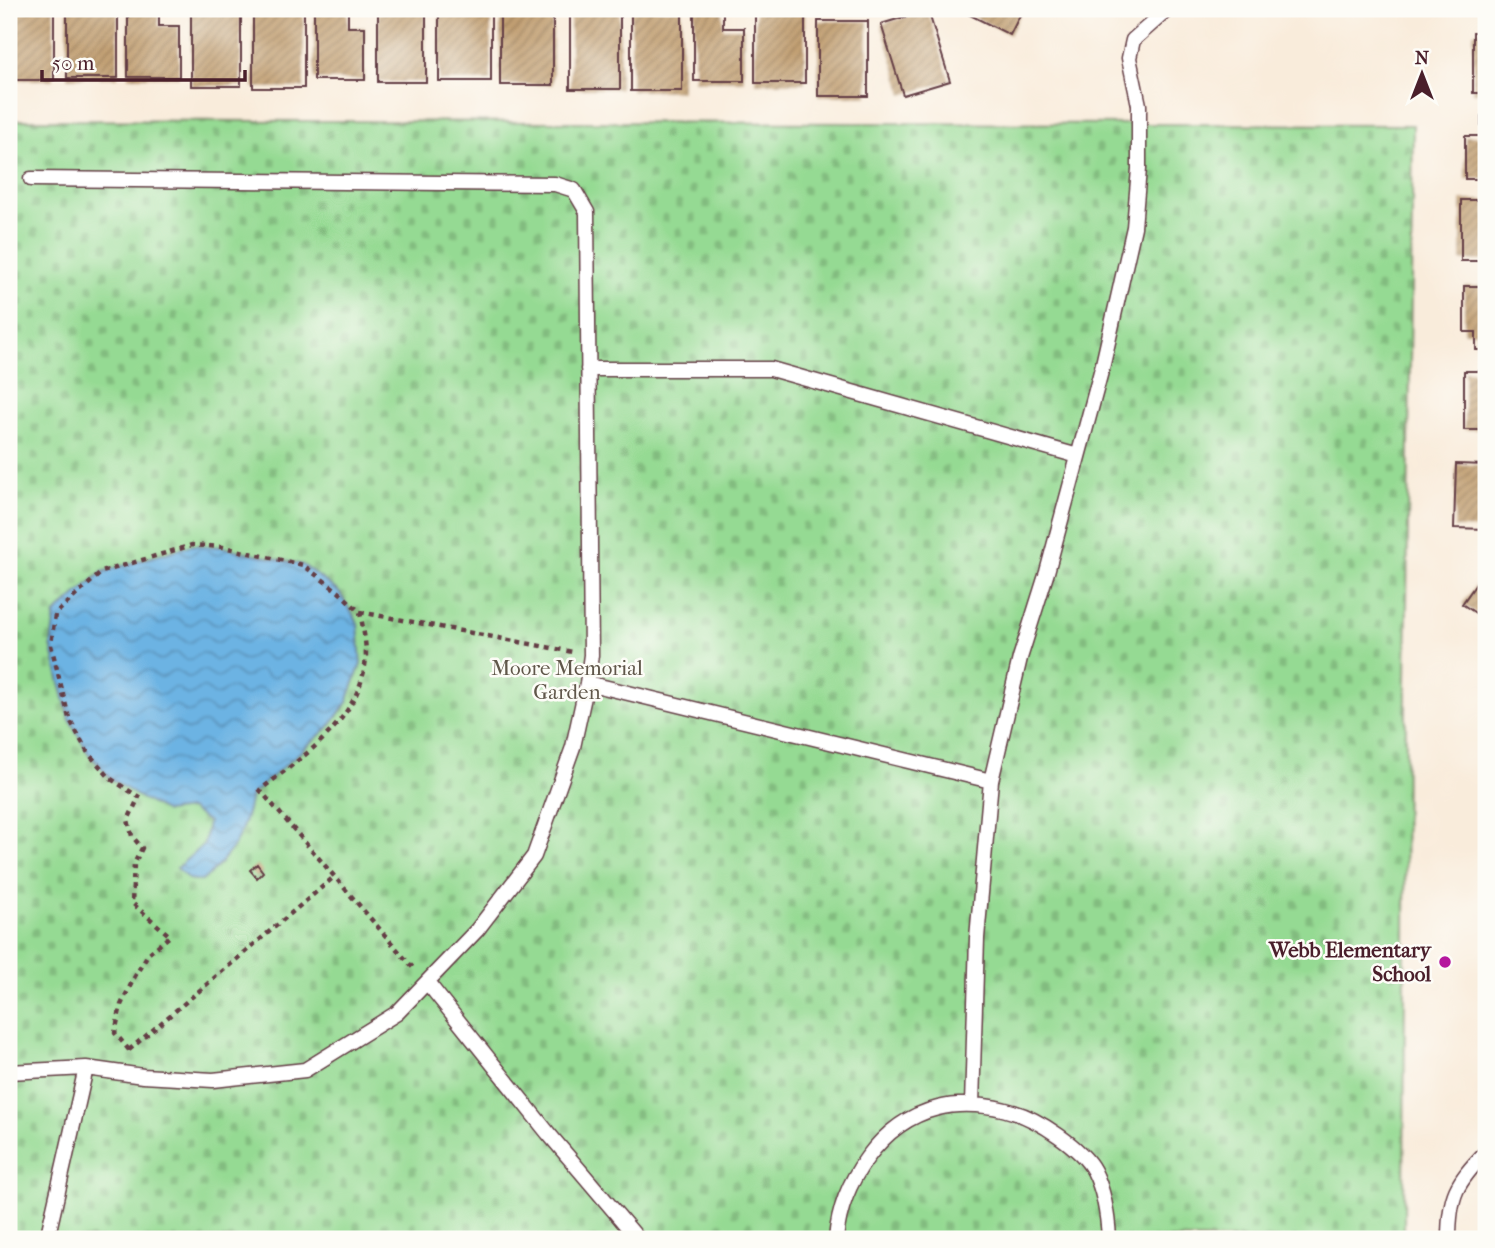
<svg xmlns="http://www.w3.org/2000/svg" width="1495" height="1248" viewBox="0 0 1495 1248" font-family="'IM FELL French Canon',serif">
  <defs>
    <pattern id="cemetery-stones" width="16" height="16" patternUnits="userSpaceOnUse" patternTransform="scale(1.75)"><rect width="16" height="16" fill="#95da93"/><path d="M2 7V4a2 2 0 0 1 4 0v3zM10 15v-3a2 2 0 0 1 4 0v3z" fill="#82bb7f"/></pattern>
    <pattern id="water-waves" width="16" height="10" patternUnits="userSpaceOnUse" patternTransform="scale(1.75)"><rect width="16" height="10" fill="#6cb3e3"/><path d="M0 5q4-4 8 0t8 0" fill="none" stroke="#5b91b8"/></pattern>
    <pattern id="building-hatch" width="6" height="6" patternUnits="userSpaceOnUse" patternTransform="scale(1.75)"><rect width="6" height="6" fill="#c19f72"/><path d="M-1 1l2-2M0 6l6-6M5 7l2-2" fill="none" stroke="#9f815e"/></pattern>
  </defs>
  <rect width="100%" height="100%" fill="#fdfcf7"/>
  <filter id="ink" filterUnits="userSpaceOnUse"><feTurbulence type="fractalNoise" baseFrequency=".0143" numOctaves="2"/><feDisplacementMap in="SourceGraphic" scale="14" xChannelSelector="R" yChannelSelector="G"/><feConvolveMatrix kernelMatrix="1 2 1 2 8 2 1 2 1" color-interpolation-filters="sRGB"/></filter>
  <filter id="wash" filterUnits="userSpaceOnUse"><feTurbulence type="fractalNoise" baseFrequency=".00686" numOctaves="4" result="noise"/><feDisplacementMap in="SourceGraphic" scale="28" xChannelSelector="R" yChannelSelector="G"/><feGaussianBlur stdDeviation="1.57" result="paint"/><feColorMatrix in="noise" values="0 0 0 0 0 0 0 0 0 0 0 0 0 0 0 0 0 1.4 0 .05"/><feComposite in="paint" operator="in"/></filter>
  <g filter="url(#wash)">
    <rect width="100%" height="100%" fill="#f9ecdb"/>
    <path fill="url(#cemetery-stones)" stroke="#707c5f" stroke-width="2" d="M9,120L1413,125L1406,682L1404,1239H9Z"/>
    <path fill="url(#water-waves)" stroke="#5b6987" stroke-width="2" d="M192,545L223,547L303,565L339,592L358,623L361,664L347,702L330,726L251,795C245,832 231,857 202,881L188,879L177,868L204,844L208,822L190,809L166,812L139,797L111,779L88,753L69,718L57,671L51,645L55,614L102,572Z"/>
    <g id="blocks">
      <path fill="url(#building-hatch)" d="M9,9H54V80H9Z
        M67,9H118V78H67Z
        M128,9H159V26H179V77H128Z
        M191,9H241V86H191Z
        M253,9H304V88H253Z
        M314,9H348V27H365V80H314Z
        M378,9H426V82H378Z
        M439,9H491V81H439Z
        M570,9H620V89H570Z
        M631,9H682V91H631Z
        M694,9H723V28H744V81H694Z
        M755,9H805V83H755Z
        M958,9H1023L1010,35Z
        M928,10L950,81L903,95L881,24Z
        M500,12H553V85H500Z
        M818,21H868V96H818Z
        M1473,32H1486V93H1473Z
        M1481,116H1486V179H1465V136H1481Z
        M1461,200H1486V261H1461Z
        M1464,286H1486V350H1476V332H1464Z
        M1464,371H1486V430H1464Z
        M1456,464L1486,465V529L1454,528Z
        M1483,574L1486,577V620L1462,604Z
        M257,864L263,872L257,878L250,870Z"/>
    </g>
  </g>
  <g filter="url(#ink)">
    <use href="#blocks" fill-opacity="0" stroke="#643e45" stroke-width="2"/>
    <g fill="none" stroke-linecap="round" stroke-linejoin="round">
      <defs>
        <path id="service" d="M588,369H771L1078,456
          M587,683L991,781
          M427,982L548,1133L638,1239
          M9,1072L86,1068L143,1076L213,1080L305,1070L397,1013L477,930L534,856L573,747L587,683L591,655L587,212L574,190L555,184L31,179
          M972,1105L977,938L991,781L1020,658L1047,572L1103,364L1134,227L1139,169V105L1129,58L1133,40L1168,9
          M47,1239L86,1068
          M836,1239C841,1183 880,1122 938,1108C961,1102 991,1105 1013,1112C1038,1119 1082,1148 1094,1171C1104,1191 1108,1218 1109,1239
          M1449,1239C1449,1195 1456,1183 1486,1152"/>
      </defs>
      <use href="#service" stroke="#643e45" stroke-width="17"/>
      <path stroke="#643e45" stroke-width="4.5" stroke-dasharray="5 5" stroke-linecap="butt" d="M360,612C363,629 368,648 365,666C355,724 303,756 260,790L414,969
        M129,1050L115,1033L121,1005L134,978L148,954L170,936L132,903L134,864L142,848L132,836L128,820L139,797L111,779L88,753L69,718L51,645L55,614L102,572L192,545L223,547L303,565L339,592L360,612L573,652
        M129,1050L334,877"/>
      <use href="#service" stroke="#fff" stroke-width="14"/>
    </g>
  </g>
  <circle fill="#b5179e" stroke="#fdfcf7" stroke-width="2.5" cx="1445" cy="962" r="7"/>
  <g text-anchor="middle" stroke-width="5" stroke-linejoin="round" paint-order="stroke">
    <g font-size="21" fill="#60574a" stroke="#fdfcf7">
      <text x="567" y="675">Moore Memorial<tspan x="567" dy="24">Garden</tspan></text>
    </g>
    <g font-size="21" font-weight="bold" fill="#4a1f2b" stroke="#fdfcf7" text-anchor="end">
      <text x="1431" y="957">Webb Elementary<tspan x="1431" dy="24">School</tspan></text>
    </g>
  </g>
  <rect width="1495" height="1248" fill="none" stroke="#fdfcf7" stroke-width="35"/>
  <g transform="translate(1422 74)" stroke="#fdfcf7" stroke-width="5" paint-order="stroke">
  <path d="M0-5L12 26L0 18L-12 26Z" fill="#4a1f2b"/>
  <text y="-10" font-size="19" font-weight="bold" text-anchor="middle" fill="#4a1f2b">N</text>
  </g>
  <path d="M42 70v10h203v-10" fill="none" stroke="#4a1f2b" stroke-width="3.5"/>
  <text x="52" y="70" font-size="21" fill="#4a1f2b" stroke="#fdfcf7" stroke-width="5" paint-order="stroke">50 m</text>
</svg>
